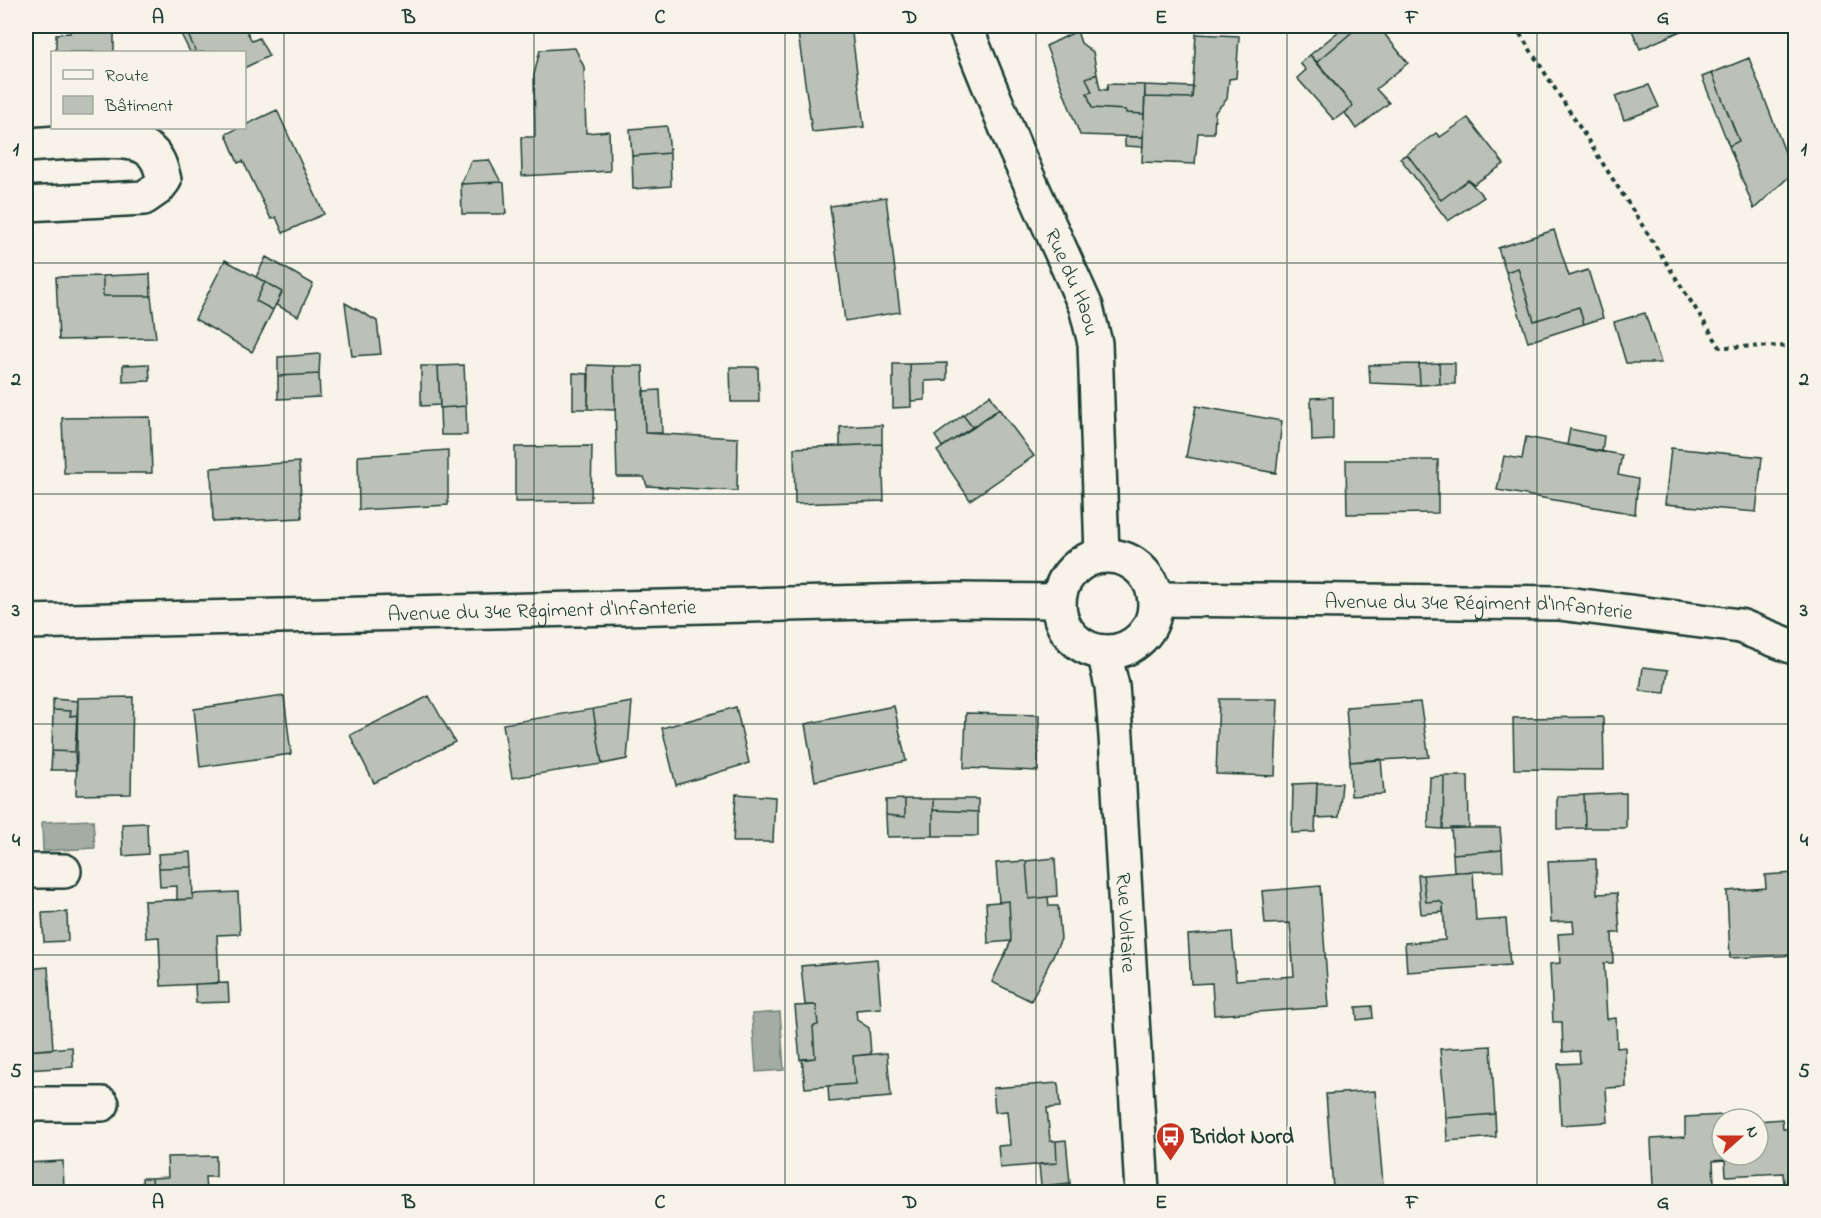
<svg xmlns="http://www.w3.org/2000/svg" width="1821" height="1218" viewBox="0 0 1821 1218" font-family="'Indie Flower',sans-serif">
  <rect width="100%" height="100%" fill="#f7f3e8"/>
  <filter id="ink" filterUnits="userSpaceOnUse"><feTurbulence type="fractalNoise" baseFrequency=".0167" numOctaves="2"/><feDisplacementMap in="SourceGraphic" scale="12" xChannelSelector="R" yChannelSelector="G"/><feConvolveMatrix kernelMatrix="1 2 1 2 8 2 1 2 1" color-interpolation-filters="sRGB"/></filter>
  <g filter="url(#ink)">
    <path fill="#a4ada3" stroke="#6f8077" stroke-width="1.5" d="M93,820L95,848L43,851L42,822Z
      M780,1012L784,1070L756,1072L752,1014Z"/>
    <path fill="#bbc1b6" stroke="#1f3d34" stroke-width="1.5" d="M70,26H114V52H56V34L70,33Z
      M177,26H244L252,41L259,38L269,56L244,68V52H196L186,30L180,32Z
      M797,26H851L864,127L812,132Z
      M1345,26L1352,32L1317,62L1310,55Z
      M1347,26H1378L1408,63L1376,89L1389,103L1356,129L1345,113L1353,106L1317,62L1352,32Z
      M1637,26H1692L1640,49L1631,28Z
      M186,30L196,52H190L180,32Z
      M1077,31L1081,43L1093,52L1097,74L1086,78L1092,92L1087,93L1092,108L1126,110V113L1144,114L1143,137L1080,135L1046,46Z
      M1196,34L1239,36L1236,78L1229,79L1227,99L1215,112L1214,133H1198L1195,164L1142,162L1145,97L1192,98Z
      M575,48L584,67L586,133L609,131L610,171L522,176L521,137H535L534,75L540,50Z
      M1310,55L1353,106L1334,120L1297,78L1306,70L1300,63Z
      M1749,58L1793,173L1754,209L1729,146L1739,141L1712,73Z
      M1712,73L1739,141L1729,146L1702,77Z
      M1097,74L1100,89L1107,90L1108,84L1145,85L1144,114L1126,113V110L1092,108L1087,93L1092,92L1086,78Z
      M1145,85L1193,87L1192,98L1145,97Z
      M1649,85L1659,107L1624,120L1615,96Z
      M277,110L324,214L283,233L276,217L271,219L243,161L238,163L226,134Z
      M1468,118L1504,164L1474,184L1468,180L1441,200L1407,154L1436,133L1440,137Z
      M667,126L670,153L632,156L630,129Z
      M1125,137H1143V147L1125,146Z
      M670,153L671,186L633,189L632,156Z
      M1407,154L1441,200L1468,180L1484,197L1448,221L1400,158Z
      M489,160L501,182L461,184L471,161Z
      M501,182L504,183L506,214H462L461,184Z
      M886,197L900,312L845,321L830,206Z
      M1554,230L1569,276L1588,270L1603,318L1584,324L1579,307L1534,321L1518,268L1506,272L1498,248Z
      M266,257L313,284L298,316L276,305L282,292L256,277Z
      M225,260L265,282L256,301L273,310L252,352L195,319Z
      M1518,268L1534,321L1579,307L1584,324L1528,342L1506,272Z
      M150,274L151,296H103V276Z
      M103,276V296H151L156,338L59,340L56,277Z
      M265,282L282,292L273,310L256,301Z
      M345,303L377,321L381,354L352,356Z
      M1645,313L1661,363H1626L1614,322Z
      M320,354L319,374L278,376V357Z
      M947,363V380L925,381V400L911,401L910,364Z
      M1439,363L1440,384L1420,385L1419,364Z
      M1439,363H1455V384H1440Z
      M149,364L150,381L123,382V365Z
      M893,364H910L911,407L893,408Z
      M1419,364L1420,385L1370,383L1369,365Z
      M464,365L466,406L440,408L438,366Z
      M588,365L614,366L615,410L588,409Z
      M421,366H438L440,405L421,406Z
      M614,366H643L645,433L738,438L737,491L647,486L644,477H617Z
      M730,367H758L759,402H731Z
      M573,373L589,374L588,409H573Z
      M319,374L320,397L278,399V376Z
      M660,390L662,433H645L643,391Z
      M990,395L999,409L973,428L963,415Z
      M1333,397V440L1312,441L1311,398Z
      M466,406L467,435H441L440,408Z
      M1196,406L1282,421L1276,473L1186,457Z
      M999,409L1034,456L970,500L937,451Z
      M963,415L973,428L942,447L935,436Z
      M150,417L152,473H64L62,418Z
      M882,425V444L840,446V427Z
      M1570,429L1604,436L1602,452L1567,445Z
      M1526,437L1622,455L1618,475L1638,479L1635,514L1497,490L1504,456L1522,459Z
      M882,444L884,501L795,504L794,448Z
      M592,446L591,501L515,502V447Z
      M1671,448L1762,457L1756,512L1665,504Z
      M448,450V505L359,510L358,456Z
      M1346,460H1438V513L1347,514Z
      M299,462L302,518L213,522L211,468Z
      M1643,667L1668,670L1665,693L1640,691Z
      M284,696L291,754L200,767L194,709Z
      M429,696L455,742L374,783L350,735Z
      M133,697L131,794L76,795L78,698Z
      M53,699L78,701L77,715L70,716L71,711L53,710Z
      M1219,699H1278L1275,776L1216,774Z
      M632,702L627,759L602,764L593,709Z
      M1420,702L1429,757L1350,762L1346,707Z
      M894,706L906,761L815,781L805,724Z
      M736,707L749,763L676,785L662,728Z
      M593,709L602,764L512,778L503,724Z
      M53,710L71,711L70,716L77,715L75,752L52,751Z
      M966,713L1039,715L1038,771L964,768Z
      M1603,717L1604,770L1514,769L1513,718Z
      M52,751L75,752L76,770H51Z
      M1381,759L1384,794L1351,796L1350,762Z
      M1444,776H1468L1469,828L1443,829Z
      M1444,776L1443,829L1428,828L1430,777Z
      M1317,783H1342L1339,817L1316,818Z
      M1317,783L1315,832L1292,833L1293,784Z
      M1626,793V828H1585L1584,795Z
      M736,794L775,797L773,842H733Z
      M1584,795L1585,828L1557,829V796Z
      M905,799V817L886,815V800Z
      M905,799H933V836L887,837L886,815L905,817Z
      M933,799H978V812L933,810Z
      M933,810L978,812V836H933Z
      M147,823L148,854L123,856L122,824Z
      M1451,828H1500L1502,850L1453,854Z
      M1502,850L1503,871L1454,872L1453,854Z
      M191,852L192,867L159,868L158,854Z
      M1055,858L1057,896L1029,899L1026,861Z
      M1596,859L1597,894L1617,893L1620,933H1612L1613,963H1604L1607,1019L1616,1018L1617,1048L1625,1047L1626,1087L1606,1088L1608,1122L1561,1125L1558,1064L1580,1063L1579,1051L1563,1052L1562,1022H1553L1550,964L1560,963L1558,934L1574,933L1573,921L1551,922L1548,861Z
      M1026,861L1029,899L1048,897L1049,906H1058L1061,939L1031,1001L992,982L1011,941L1009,901L999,902L996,863Z
      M192,867L193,899L177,900V886L160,887L159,868Z
      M1473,871L1476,921L1506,919L1510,965L1407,972L1405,943L1445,940L1443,904L1439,901L1426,902L1423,875Z
      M1796,873V955L1730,958L1727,891L1766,888L1765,875Z
      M1418,875H1423L1426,902L1439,901L1443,904V912L1421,914Z
      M1320,886L1329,1007L1214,1015L1212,983L1191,984L1188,935L1232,932L1236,980L1294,976L1290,923L1265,924L1262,891Z
      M238,892L240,934L217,935L219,983L161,986L159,937L146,938L144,901L193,899L192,894Z
      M1009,901L1011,941L988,943L986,903Z
      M67,912L68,941L44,942L42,913Z
      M877,959L881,1008L856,1010L857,1020L869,1028L871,1054L853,1056L855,1084L805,1088L802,1059L815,1058L813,1026L818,1025L816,1005H805L801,966Z
      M48,967L53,1049L26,1051V969Z
      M228,983L229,1002L196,1003L195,984Z
      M816,1005L818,1025L813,1026L815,1058L800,1060L795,1006Z
      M1372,1006L1373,1018L1357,1020L1356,1007Z
      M1491,1046L1495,1114L1446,1118L1440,1049Z
      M72,1047L73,1067L26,1070V1051Z
      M887,1053L891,1097L829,1102L828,1086L855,1084L853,1056Z
      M1058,1083L1060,1107L1047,1108L1050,1141H1056L1057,1163L1000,1168L998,1146L1010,1145L1007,1111L995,1112L993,1088Z
      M1375,1091L1383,1185L1333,1189L1326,1094Z
      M1495,1114L1496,1137L1447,1141L1446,1118Z
      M1724,1115L1722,1155H1758V1121L1782,1119L1783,1129H1796V1182L1784,1183L1783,1173L1726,1176L1725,1160L1713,1161L1714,1184L1653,1186L1651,1139L1685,1137V1117Z
      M1066,1140L1070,1183L1041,1186L1039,1164L1057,1163L1056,1141Z
      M216,1156V1177H205L206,1192H153L152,1178L168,1177L167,1157Z
      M63,1161L64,1192H26V1163Z
      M142,1178H152L153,1192H143Z
      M1070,1183L1071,1192H1042L1041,1186Z"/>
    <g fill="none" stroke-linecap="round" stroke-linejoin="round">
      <defs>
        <g id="minor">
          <path id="s1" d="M965,26L1015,149L1086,307L1095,343L1102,555"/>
          <path d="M26,145C53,144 125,135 146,148C158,155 161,168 164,180L157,189L144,198L26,204"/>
          <circle cx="1107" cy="604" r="48"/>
          <path id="s2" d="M1155,599L1559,603L1740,626L1796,648"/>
          <path id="s3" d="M26,622L957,600L1058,601"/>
          <path id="s4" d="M1104,652L1112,686L1116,736L1142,1192"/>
          <path d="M26,871H64"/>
          <path d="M26,1104H102"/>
        </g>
      </defs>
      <use href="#minor" stroke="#1f3d34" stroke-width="38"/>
      <path stroke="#1f3d34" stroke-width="4" stroke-dasharray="4.5 4.5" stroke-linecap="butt" d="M1515,26L1720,347L1796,346"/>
      <use href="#minor" stroke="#f7f3e8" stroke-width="33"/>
    </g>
  </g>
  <path fill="none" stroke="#1f3d34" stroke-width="1.5" stroke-opacity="0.55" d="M284,26V1192M534,26V1192M785,26V1192M1036,26V1192M1287,26V1192M1537,26V1192M26,263H1796M26,494H1796M26,724H1796M26,955H1796"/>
  <defs>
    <symbol id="bus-pin" viewBox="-11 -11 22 30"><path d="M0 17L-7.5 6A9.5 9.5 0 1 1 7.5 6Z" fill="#c8321e" stroke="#f7f3e8"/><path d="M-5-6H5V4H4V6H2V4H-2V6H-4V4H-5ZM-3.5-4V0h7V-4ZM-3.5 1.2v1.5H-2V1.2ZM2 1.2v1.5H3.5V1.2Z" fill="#fff"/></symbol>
  </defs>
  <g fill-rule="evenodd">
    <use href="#bus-pin" x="1154" y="1120" width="33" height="45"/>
  </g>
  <g text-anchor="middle" stroke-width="4.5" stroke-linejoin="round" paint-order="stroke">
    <g font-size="21" fill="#1f3d34" stroke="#f7f3e8">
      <text dy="7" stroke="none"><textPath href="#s1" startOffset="278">Rue du Haou</textPath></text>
      <text dy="7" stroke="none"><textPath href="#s2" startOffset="324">Avenue du 34e Régiment d'Infanterie</textPath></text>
      <text dy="7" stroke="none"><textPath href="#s3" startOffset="516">Avenue du 34e Régiment d'Infanterie</textPath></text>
      <text dy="7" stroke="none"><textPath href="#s4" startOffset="272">Rue Voltaire</textPath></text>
    </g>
    <g font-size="21" font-weight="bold" fill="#1f3d34" stroke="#f7f3e8" text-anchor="start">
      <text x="1191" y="1143">Bridot Nord</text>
    </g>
  </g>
  <rect width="1821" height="1218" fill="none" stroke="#f7f3e8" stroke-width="66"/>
  <rect x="51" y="51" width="195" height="78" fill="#f7f3e8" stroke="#a1aaa0" stroke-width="1.5"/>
  <rect x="63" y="70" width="30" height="9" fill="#f7f3e8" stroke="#a1aaa0" stroke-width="1.5"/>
  <text x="105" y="81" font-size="18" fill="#1f3d34">Route</text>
  <rect x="63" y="96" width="30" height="18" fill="#bbc1b6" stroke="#a1aaa0" stroke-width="1.5"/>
  <text x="105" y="111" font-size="18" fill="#1f3d34">Bâtiment</text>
  <g transform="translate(1740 1137) rotate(69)"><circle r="28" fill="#f7f3e8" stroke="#a1aaa0" stroke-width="1.5"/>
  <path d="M0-4.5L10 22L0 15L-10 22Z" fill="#c8321e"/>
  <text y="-9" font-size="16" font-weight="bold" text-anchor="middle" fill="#1f3d34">N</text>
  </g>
  <rect x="33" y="33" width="1755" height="1152" fill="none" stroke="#1f3d34" stroke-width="2"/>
  <g font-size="20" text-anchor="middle" font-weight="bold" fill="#1f3d34">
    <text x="158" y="23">A</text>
    <text x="409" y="23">B</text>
    <text x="660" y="23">C</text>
    <text x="910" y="23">D</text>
    <text x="1161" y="23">E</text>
    <text x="1412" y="23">F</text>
    <text x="1663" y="23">G</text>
    <text x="16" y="155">1</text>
    <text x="1804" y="155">1</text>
    <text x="16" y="385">2</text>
    <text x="1804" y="385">2</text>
    <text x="16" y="616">3</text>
    <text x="1804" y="616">3</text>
    <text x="16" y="846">4</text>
    <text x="1804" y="846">4</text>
    <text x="16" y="1077">5</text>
    <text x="1804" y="1077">5</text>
    <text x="158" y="1208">A</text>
    <text x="409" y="1208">B</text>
    <text x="660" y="1208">C</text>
    <text x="910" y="1208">D</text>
    <text x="1161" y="1208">E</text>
    <text x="1412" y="1208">F</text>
    <text x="1663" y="1208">G</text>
  </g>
</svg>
